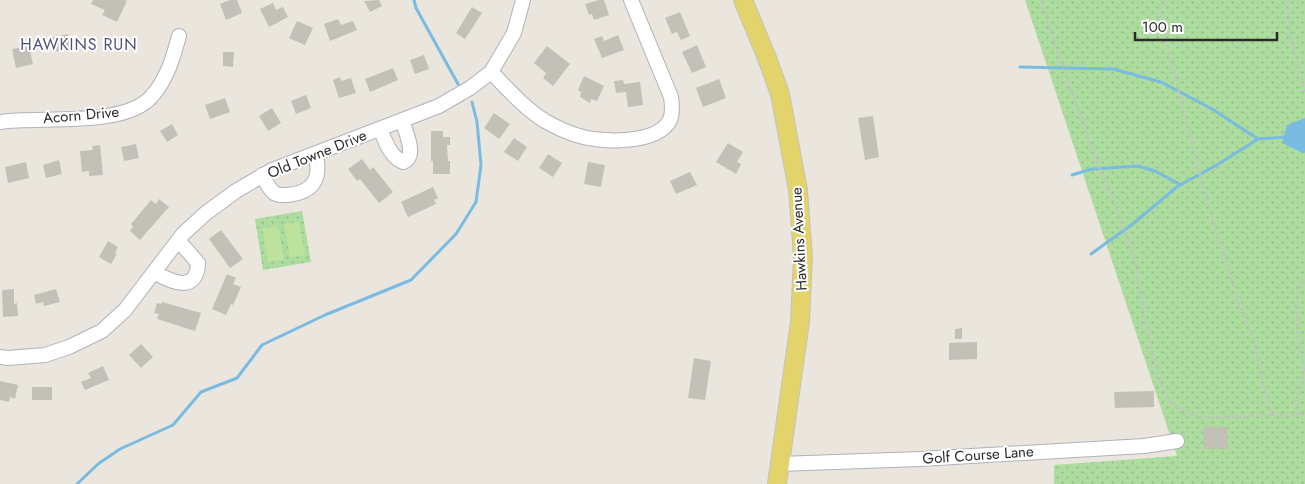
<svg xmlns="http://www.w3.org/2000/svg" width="1305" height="484" viewBox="0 0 1305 484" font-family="Jost,sans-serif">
  <defs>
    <pattern id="grass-dots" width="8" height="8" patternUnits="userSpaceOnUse" patternTransform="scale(1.25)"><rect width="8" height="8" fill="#addc9f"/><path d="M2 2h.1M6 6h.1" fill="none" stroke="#95bd89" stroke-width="1.8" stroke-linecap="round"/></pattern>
  </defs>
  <rect width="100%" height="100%" fill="#eae6dd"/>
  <path fill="url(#grass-dots)" d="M1025,0H1305V484H1054V465L1177,456Z
    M302,211L311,262L263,270L255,219Z"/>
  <path fill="#bce29b" d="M299,222L305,255L290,258L284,224Z
    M278,226L284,259L268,262L262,228Z"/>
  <path fill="#7abbe2" d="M1305,118V153L1301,152L1282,143L1287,125Z"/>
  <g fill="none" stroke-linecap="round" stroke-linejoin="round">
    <path stroke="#7abbe2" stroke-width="3" d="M414,0L416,8L458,84
      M1020,67L1113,69L1161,82L1212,109L1258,139L1286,137
      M1072,175L1092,169L1138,166L1155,171L1181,185
      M1091,254L1134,223L1178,186L1215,166L1258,139
      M77,484L98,464L120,449L173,425L201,392L237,378L262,345L325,315L411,280L456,234L476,202L481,165L477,122L472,102"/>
  </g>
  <path fill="#c3c0b8" d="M93,0H124L127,1L117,22L102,15L105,10L91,4Z
    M230,0H237L242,13L226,20L220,4Z
    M379,0L382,6L370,12L364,1Z
    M599,0H604L609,15L594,20L592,14L589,15L585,4Z
    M273,3L276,10L283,7L288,17L269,27L260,9Z
    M472,7L482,13L465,39L456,33Z
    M680,12L690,36L681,40L677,32L672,34L665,18Z
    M338,19L341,25L353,21L357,30L330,41L324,24Z
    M297,21L313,28L305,45L289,38Z
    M68,34L71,49L53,52L50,38Z
    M618,35L624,50L602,58L594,39L602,36L604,41Z
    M697,45L706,67L692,73L682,52Z
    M29,46L33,64L16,68L12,49Z
    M547,46L570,64L553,86L543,78L546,73L534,63Z
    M223,52H234L233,67L223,66Z
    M424,55L429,69L415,74L410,60Z
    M393,68L398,80L370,92L365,79Z
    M584,76L604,86L597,101L591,99L590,103L580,97L581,92L578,90Z
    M340,77L341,81L351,78L356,93L339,98L333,80Z
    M719,79L726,98L703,107L696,88Z
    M623,80L624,84L640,82L643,105L628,107L626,92L616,93L614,81Z
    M306,95L311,108L296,114L291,101Z
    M225,98L230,112L210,119L205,105Z
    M272,108L281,123L268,131L259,116Z
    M494,113L510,124L499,139L484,128Z
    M873,116L879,157L865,160L858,118Z
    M172,124L178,135L167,142L160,131Z
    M431,131H443V137H450V145H447L448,161H450V174H433V161H431Z
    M514,138L527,147L518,161L504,152Z
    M728,143L743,152L737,162L741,164L736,174L716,162Z
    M136,144L139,158L124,161L121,147Z
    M100,145L103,175L89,176V171L82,172L80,151L93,150L92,146Z
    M548,154L562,163L553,177L539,168Z
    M362,159L370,170L373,167L393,192L379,203L360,179L357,181L348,169Z
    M59,160L62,174L46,178L43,165Z
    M26,162L29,178L8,183L5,167Z
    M588,162L605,165L601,187L584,184Z
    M690,172L697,185L676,194L670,181Z
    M433,187L438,198L434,200L436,204L408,217L401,202Z
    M159,199L169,207L140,240L130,231L133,227L131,224L151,200L156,204Z
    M221,230L243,259L230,268L209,239Z
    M108,241L118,247L115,253L117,254L111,264L99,257Z
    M227,274L236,278L233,284L241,287L233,305L231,304L226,315L212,309Z
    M14,289V304L17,303L18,316L3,317L2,290Z
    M56,289L60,302L44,306L43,302L36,304L34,295Z
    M162,302L201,313L195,331L157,319L159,314L154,313L157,303L161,304Z
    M962,328V339H955V329Z
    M977,342V359L949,360V343Z
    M141,344L153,357L141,368L129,355Z
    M694,358L711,361L705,400L688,398Z
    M103,366L109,380L85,390L81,382L91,378L88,373Z
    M0,381L18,385L15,399L10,397L9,402L0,400Z
    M32,387H52V400H32Z
    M1154,391V407L1115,408L1114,392Z
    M1203,427H1227L1228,449H1204Z"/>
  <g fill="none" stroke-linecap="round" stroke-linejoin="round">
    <defs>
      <path id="minor" d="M491,72C508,89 524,108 545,121C554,126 566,132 576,135C599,143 657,145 670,120C673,113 672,104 671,97L631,0
        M0,122C40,116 125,128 152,96C167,79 173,58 179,36
        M380,129C385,140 390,157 403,162C418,156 405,131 402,120
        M262,175C265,180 269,188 273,192C277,196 283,195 288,195C314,192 321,179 316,154
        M154,272C171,282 197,294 198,263L178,240
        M0,357L8,358L45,355L69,347L102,331L125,310L183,234L206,213L236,191L272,170L439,106L470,88L491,72L514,33L523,0
        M779,464L920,459L1144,446L1177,441"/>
      <path id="major" d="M743,0L767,58L780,94L798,190L803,257L800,322L777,484"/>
    </defs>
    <use href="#minor" stroke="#b0b2bc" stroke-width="16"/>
    <use href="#major" stroke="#c3c3c3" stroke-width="20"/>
    <path stroke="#c3c3c3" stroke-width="2" stroke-dasharray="4 2.5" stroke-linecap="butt" d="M1041,0L1057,51L1097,162L1114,202L1135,258L1145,321L1159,379L1167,397L1175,406L1196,416L1206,418L1272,415L1262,382L1254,339L1237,298L1207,201L1161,24C1159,10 1158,9 1169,0
      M1288,0L1290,35L1305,92
      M1272,415L1298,416L1305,411
      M1298,416L1295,404L1301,390L1304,368L1298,342L1296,306L1300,287L1305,279"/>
    <use href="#minor" stroke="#fff" stroke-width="14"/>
    <use href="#major" stroke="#e2d36a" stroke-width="18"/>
  </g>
  <g text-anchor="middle" stroke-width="4" stroke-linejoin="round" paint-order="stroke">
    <g font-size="15" fill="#2a2a2a" stroke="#fff">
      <text transform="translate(81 115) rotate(-5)" y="5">Acorn Drive</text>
      <text transform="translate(317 154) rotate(-22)" y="5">Old Towne Drive</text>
      <text transform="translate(799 239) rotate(-93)" y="5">Hawkins Avenue</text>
      <text transform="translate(978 455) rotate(-4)" y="5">Golf Course Lane</text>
    </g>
    <g font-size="16" letter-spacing="1" fill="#4f5176" stroke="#fff">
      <text x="79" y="50">HAWKINS RUN</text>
    </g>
  </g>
  <path d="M1135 32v8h142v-8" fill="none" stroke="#2a2a2a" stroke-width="2.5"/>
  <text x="1142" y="32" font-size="15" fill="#2a2a2a" stroke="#ffffff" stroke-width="4" paint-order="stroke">100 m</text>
</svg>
